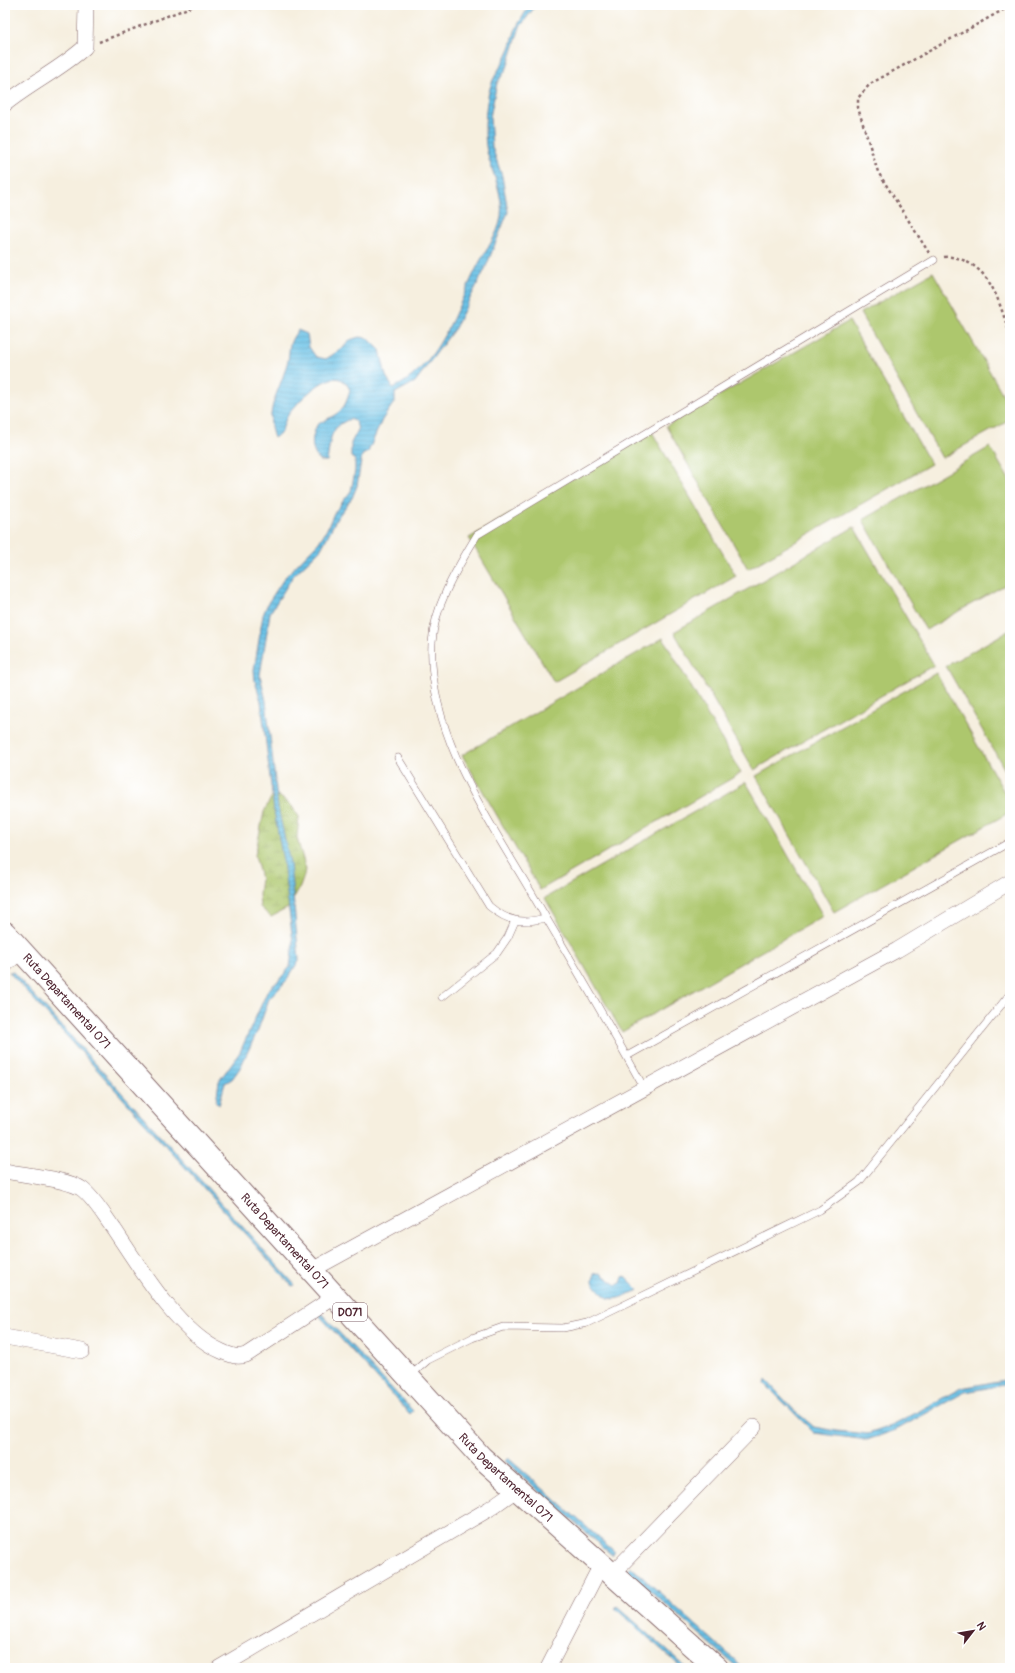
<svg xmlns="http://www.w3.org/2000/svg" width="1015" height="1673" viewBox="0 0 1015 1673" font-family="Pangolin,sans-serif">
  <defs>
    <pattern id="wetland-marsh" width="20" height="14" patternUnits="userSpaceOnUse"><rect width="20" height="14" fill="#adc76d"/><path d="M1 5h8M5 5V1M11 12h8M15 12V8" fill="none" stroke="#96aa5f"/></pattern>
    <pattern id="water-rules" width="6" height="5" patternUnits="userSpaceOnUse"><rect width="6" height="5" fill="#69c1e6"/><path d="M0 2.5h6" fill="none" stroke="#5da5c5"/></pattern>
  </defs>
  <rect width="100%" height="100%" fill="#fff"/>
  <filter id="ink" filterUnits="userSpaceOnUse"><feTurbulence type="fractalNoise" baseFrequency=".025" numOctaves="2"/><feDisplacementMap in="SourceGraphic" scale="8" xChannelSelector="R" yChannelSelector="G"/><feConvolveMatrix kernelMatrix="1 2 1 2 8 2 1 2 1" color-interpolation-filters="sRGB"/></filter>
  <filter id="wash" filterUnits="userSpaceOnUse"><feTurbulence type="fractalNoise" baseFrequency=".012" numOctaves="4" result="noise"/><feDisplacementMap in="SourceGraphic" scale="16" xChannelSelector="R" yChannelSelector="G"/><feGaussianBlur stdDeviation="0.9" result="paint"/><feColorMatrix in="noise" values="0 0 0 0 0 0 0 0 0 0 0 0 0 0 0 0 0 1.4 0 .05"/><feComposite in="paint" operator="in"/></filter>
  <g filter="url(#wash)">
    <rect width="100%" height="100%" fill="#f6efdf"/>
    <path fill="url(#wetland-marsh)" stroke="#7c734c" d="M276,794L291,805L299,817L297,838L306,870L300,887L288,908L271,917L260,907L259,894L261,879L255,855L264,812L272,796Z"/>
    <path fill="#adc76d" stroke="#7c734c" d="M933,272L1010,407V420L942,458L860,313Z
      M849,321L931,464L748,569L666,426Z
      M652,432L736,576L554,682L469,538Z
      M990,447L1010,481V582L926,630L863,520Z
      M854,527L934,665L754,770L674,632Z
      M1010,630V779L946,666Z
      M663,638L741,773L540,890L462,755Z
      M936,673L1010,802V812L834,912L756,776Z
      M746,782L823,916L622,1032L545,898Z"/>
    <path fill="url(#water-rules)" stroke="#5a7088" d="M530,5H536L520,27L507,68L497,83L490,117L492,147L502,176L508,212L485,269L455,328L415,382L395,393V401L382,420L368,452L362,455L357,486L352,498L337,518L321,549L293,576L270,613L260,675L266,701L278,807L290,863L299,960L287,980L269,999L258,1030L240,1068L232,1079L225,1083L219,1105L216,1102L219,1081L240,1052L268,990L279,980L290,967L293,943L283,861L274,811L261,701L255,681L254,670L263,615L268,603L285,577L319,542L327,529L334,513L351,491L355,471V460L351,457V443L358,430L356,422L350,419C328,428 331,440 327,461H320C310,450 311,438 317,425C336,413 344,415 350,390C349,388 347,384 345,382C329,367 297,403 288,415C281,426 286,430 274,438C264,412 279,392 286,367C292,350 285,347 298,330L307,334L309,347L316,357L326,359L343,348L350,340L359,337L368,338L380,350L386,376L393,388C438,368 456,309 476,269C484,252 498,236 501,217C504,195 492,173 487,152C483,134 485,97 493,80C498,70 505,60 510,48C512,43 513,37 515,31C519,22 525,13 530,5Z
      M9,972H13L295,1285L292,1286Z
      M600,1273L617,1285L621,1283L623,1277L625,1276L639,1290C615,1299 610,1307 593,1282L594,1274Z
      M317,1309L413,1411L410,1414L315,1311Z
      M1010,1379V1384L965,1392L896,1430L867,1440L814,1433L765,1384L766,1380L794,1410L814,1427L836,1431L868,1434L894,1425L961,1388Z
      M508,1458L615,1552L612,1555L505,1461Z
      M630,1566L744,1668H738L628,1571Z
      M617,1606L687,1668H682L615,1608Z"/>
  </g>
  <g filter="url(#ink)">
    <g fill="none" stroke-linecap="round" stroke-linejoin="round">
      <defs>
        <path id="lane" d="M398,758L489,906C508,922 522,924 545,918
          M442,997L497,953L508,937L515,921
          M627,1056L1010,842
          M644,1088C608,1022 569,957 531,892C488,819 427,731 432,643C434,605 458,567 477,535L934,260
          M411,1375L428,1360L472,1338L503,1327L563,1328L587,1323L820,1210L859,1182L1010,994"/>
        <path id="street" d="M5,104C31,83 61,69 85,47L86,5
          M5,965L21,951
          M5,1171C23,1175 69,1179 82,1189C95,1199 104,1216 114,1229C140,1268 178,1332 221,1351C230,1355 236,1358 246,1355L336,1296
          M312,1270L897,950L1010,882
          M5,1337L82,1351
          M612,1574L754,1427
          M219,1668L489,1509L516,1490
          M548,1668L601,1565"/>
        <g id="primary">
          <path id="s1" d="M5,933L481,1457L717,1668"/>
        </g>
      </defs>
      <use href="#lane" stroke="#86686a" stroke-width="8"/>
      <use href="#street" stroke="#86686a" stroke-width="16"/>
      <use href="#primary" stroke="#86686a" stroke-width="24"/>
      <path stroke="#86686a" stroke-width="2.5" stroke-dasharray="3 3" stroke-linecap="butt" d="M99,42L196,5
        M929,253L878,172L858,108V98L870,84L1010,6
        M944,257C950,256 959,258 965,261C994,274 1000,307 1010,334"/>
      <use href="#lane" stroke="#fff" stroke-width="7"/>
      <use href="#street" stroke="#fff" stroke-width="15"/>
      <use href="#primary" stroke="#fff" stroke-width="22"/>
    </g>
  </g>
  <g text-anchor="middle" stroke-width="3" stroke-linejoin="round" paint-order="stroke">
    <rect fill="#fff" stroke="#80626b" stroke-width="1" x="333" y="1303" width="34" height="18" rx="3"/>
    <g font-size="11" font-weight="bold" fill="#4a1f2b">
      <text x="350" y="1316">D071</text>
    </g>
    <g font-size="12" fill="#4a1f2b" stroke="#fff">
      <text dy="4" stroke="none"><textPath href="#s1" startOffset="92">Ruta Departamental 071</textPath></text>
      <text dy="4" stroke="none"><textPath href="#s1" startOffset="416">Ruta Departamental 071</textPath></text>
      <text dy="4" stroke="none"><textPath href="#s1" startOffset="740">Ruta Departamental 071</textPath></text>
    </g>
  </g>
  <rect width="1015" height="1673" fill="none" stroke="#fff" stroke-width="20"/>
  <g transform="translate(973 1631) rotate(59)" stroke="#ffffff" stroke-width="3" paint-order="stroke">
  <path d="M0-3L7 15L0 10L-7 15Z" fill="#4a1f2b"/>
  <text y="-6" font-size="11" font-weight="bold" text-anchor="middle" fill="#4a1f2b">N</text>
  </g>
</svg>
